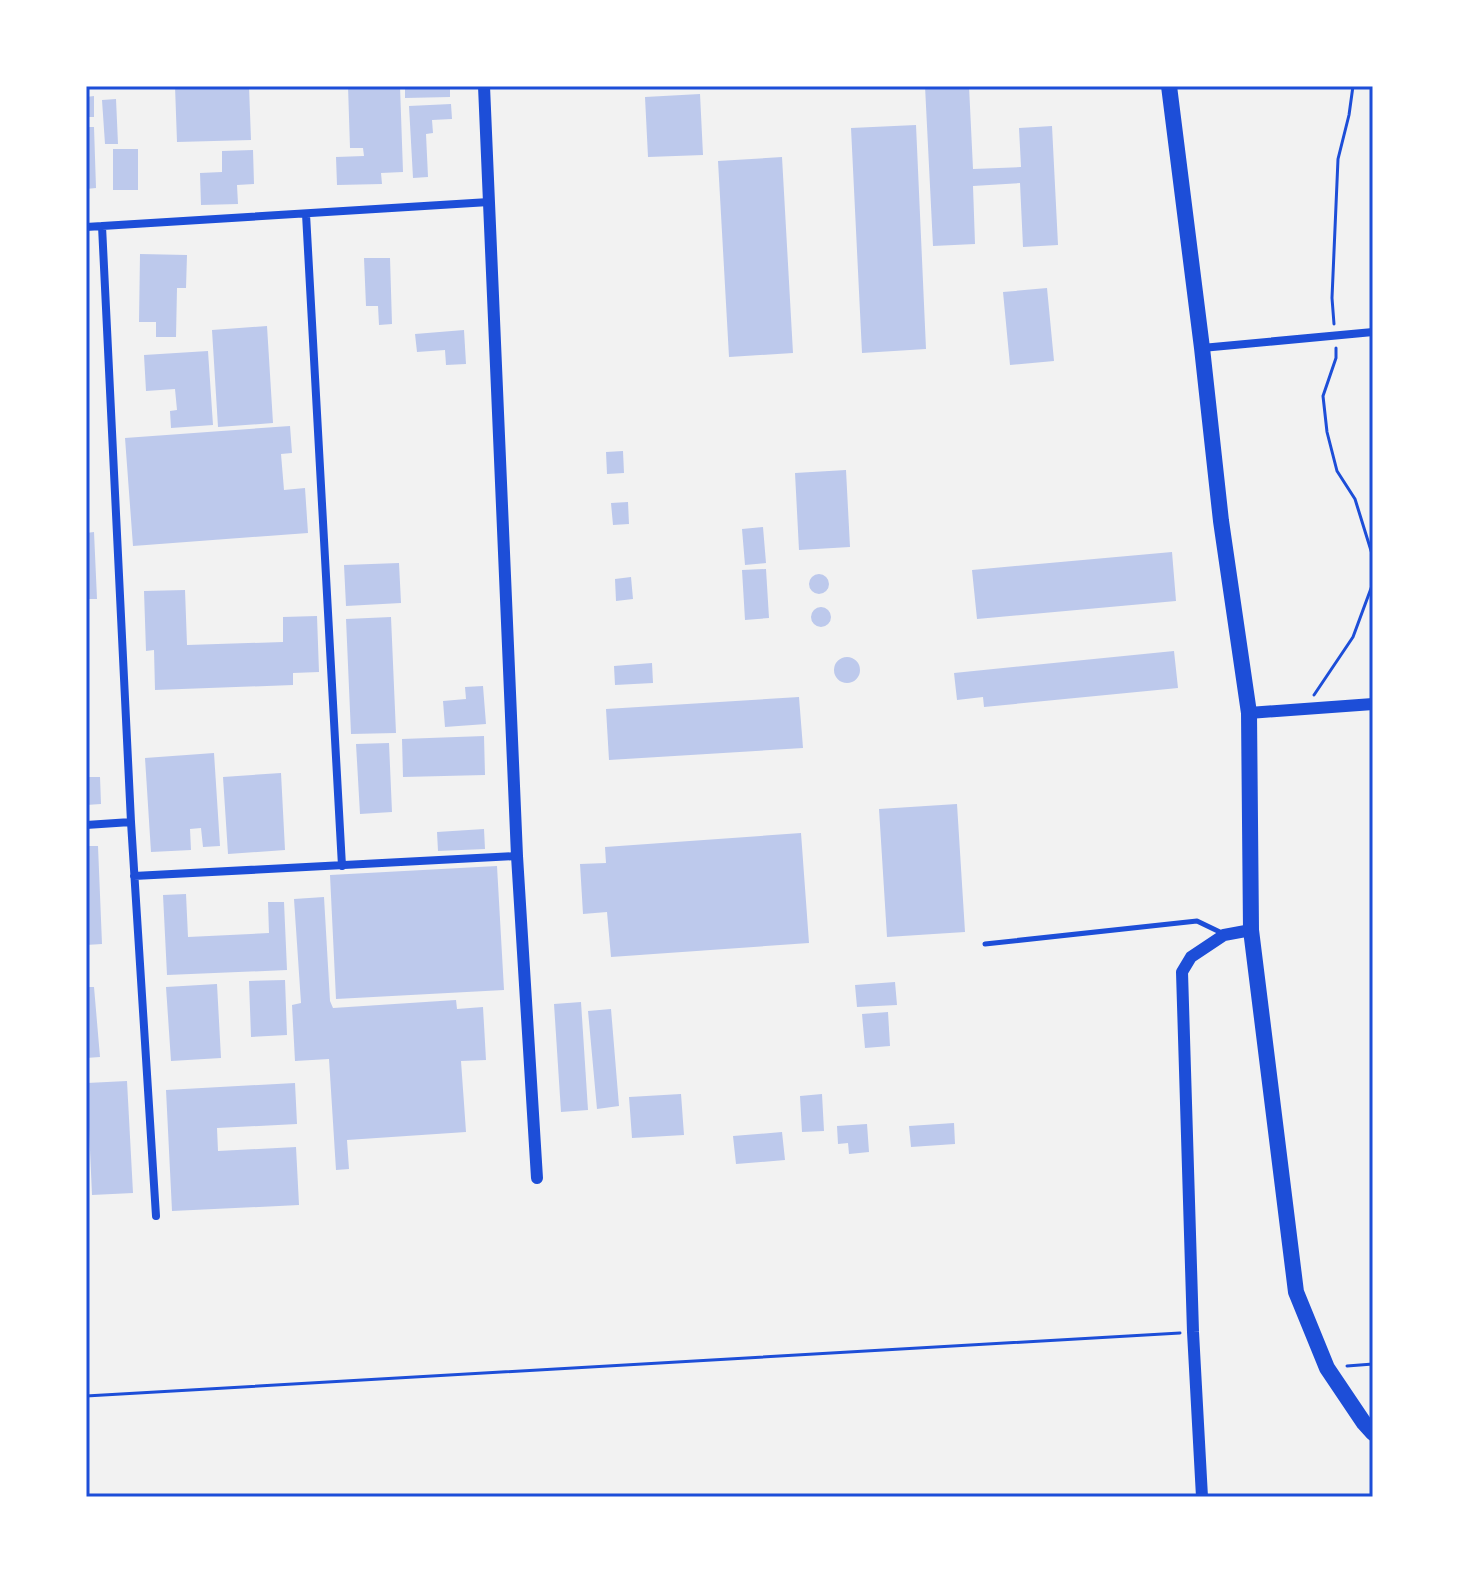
<svg xmlns="http://www.w3.org/2000/svg" width="1459" height="1583" viewBox="0 0 1459 1583" font-family="'Open Sans',sans-serif">
  <rect width="100%" height="100%" fill="#f2f2f2"/>
  <path fill="#bdc9ec" d="M175,86H249L251,140L177,142Z
    M348,86H400L403,172L381,173L382,184L337,185L336,157L364,156L363,148H350Z
    M405,86H450V97L405,98Z
    M925,86H969L973,169L1021,167L1019,128L1052,126L1058,245L1023,247L1020,183L973,186L975,244L933,246Z
    M700,94L703,155L648,157L645,97Z
    M94,96V117H86V97Z
    M116,99L118,144H105L102,100Z
    M451,104L452,119L432,120L433,133L426,134L428,177L413,178L409,106Z
    M916,125L926,349L862,353L851,128Z
    M86,127H94L96,188L86,189Z
    M113,149H138V190H113Z
    M253,150L254,184L237,185L238,204L201,205L200,173L222,172V151Z
    M782,157L793,353L729,357L718,161Z
    M140,254L187,255L186,288H177L176,337H156V322H139Z
    M364,258H390L392,324L379,325L378,306H366Z
    M1047,288L1054,361L1010,365L1003,292Z
    M267,326L273,423L218,427L212,330Z
    M464,330L466,364L446,365L445,350L417,352L415,334Z
    M208,351L213,425L171,428L170,411L177,410L175,389L146,391L144,355Z
    M290,426L292,453L281,454L284,490L305,488L308,533L133,546L125,438Z
    M623,451L624,473L607,474L606,452Z
    M846,470L850,547L799,550L795,473Z
    M628,502L629,524L613,525L611,503Z
    M763,527L766,563L745,565L742,529Z
    M94,532L97,599H86V533Z
    M1172,552L1176,601L977,619L972,570Z
    M399,563L401,603L346,606L344,565Z
    M766,569L769,618L745,620L742,570Z
    M809 584a10 10 0 1 1 20 0a10 10 0 1 1-20 0Z
    M631,577L633,599L616,601L615,579Z
    M185,590L187,645L283,642V617L317,616L319,672L293,673V685L155,690L154,650L146,651L144,591Z
    M811 617a10 10 0 1 1 20 0a10 10 0 1 1-20 0Z
    M391,617L396,733L351,734L346,619Z
    M1174,651L1178,688L984,707L983,697L957,700L954,673Z
    M834 670a13 13 0 1 1 26 0a13 13 0 1 1-26 0Z
    M652,663L653,683L615,685L614,666Z
    M483,686L486,724L445,727L443,701L466,699L465,687Z
    M799,697L803,748L609,760L606,709Z
    M484,736L485,775L403,777L402,739Z
    M389,743L392,812L360,814L356,744Z
    M214,753L220,846L203,847L201,828L190,829L191,850L151,852L145,758Z
    M281,773L285,850L228,854L223,777Z
    M86,777H100L101,804L86,805Z
    M957,804L965,932L887,937L879,809Z
    M484,829L485,849L438,851L437,832Z
    M801,833L809,943L611,957L607,912L583,914L580,864L606,863L605,847Z
    M86,846H98L102,944L86,945Z
    M497,866L504,990L336,999L330,875Z
    M186,894L188,937L269,933L268,902H284L287,970L167,975L163,895Z
    M324,897L330,1001L333,1008L456,1000L457,1009L483,1007L486,1060L461,1061L466,1132L347,1140L349,1169L336,1170L329,1059L295,1061L292,1005L301,1003L294,899Z
    M285,980L287,1035L251,1037L249,981Z
    M895,982L897,1005L857,1007L855,985Z
    M217,984L221,1058L171,1061L166,987Z
    M86,987H94L100,1057L86,1058Z
    M581,1002L588,1110L561,1112L554,1004Z
    M611,1009L619,1106L597,1109L588,1011Z
    M888,1012L890,1046L865,1048L862,1014Z
    M127,1081L133,1193L92,1195L87,1083Z
    M295,1083L297,1124L217,1128L218,1151L296,1147L299,1205L172,1211L166,1090Z
    M681,1094L684,1135L632,1138L629,1097Z
    M822,1094L824,1131L802,1132L800,1096Z
    M954,1123L955,1144L911,1147L909,1126Z
    M867,1124L869,1152L849,1154L848,1143L838,1144L837,1126Z
    M782,1132L785,1160L736,1164L733,1136Z"/>
  <g fill="none" stroke-linecap="round" stroke-linejoin="round">
    <path stroke="#1d4ed8" stroke-width="3" d="M1334,324L1332,298L1338,159L1349,115L1353,86
      M1336,348V358L1323,396L1327,432L1337,471L1355,499L1373,557
      M1314,695L1353,637L1373,583
      M1347,1366L1373,1364
      M86,1396L1180,1333"/>
    <path stroke="#1d4ed8" stroke-width="5" d="M985,944L1197,921L1224,934"/>
    <path stroke="#1d4ed8" stroke-width="8" d="M306,214L342,866
      M102,226L131,822L156,1216
      M86,227L489,202
      M1202,348L1373,332
      M86,825L131,822
      M134,876L517,856"/>
    <path stroke="#1d4ed8" stroke-width="12" d="M484,86L517,856L537,1178
      M1249,713L1373,704
      M1202,1497L1193,1332L1182,972L1191,957L1224,935L1251,930"/>
    <path stroke="#1d4ed8" stroke-width="16" d="M1169,86L1202,348L1221,521L1249,713L1251,930L1296,1292L1327,1368L1364,1423L1373,1433"/>
  </g>
  <rect width="1459" height="1583" fill="none" stroke="#ffffff" stroke-width="176"/>
  <rect x="88" y="88" width="1283" height="1407" fill="none" stroke="#1d4ed8" stroke-width="3"/>
</svg>
